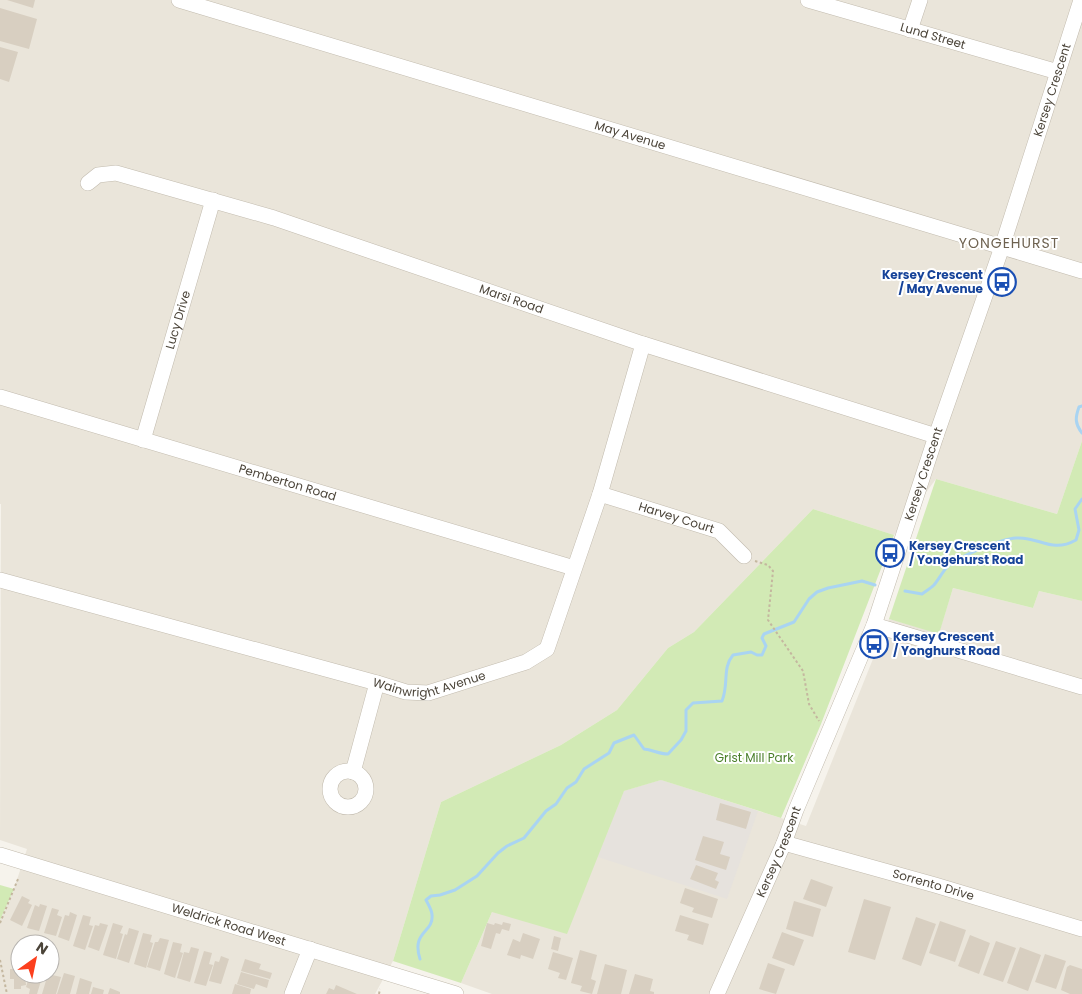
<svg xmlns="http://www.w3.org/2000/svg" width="1082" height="994" viewBox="0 0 1082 994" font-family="Poppins,sans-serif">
  <rect width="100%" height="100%" fill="#f6f3ec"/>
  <path fill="#eae5da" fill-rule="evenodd" d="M0,0H1082V441L1057,514L936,479L894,535L813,509L694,632L668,648L617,710L561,745L441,802L393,961L375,994H0V920L14,889L27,849L0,840L1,504H0ZM20,944H50V974H20Z
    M953,588L1033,608L1039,591L1082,601V994H492L461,983L492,912L624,791L661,780L806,826L889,619L939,633Z"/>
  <path fill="#e6e2dd" d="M661,780L758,811L727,899L598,857L624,791Z"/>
  <path fill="#d2eab5" d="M1082,441V601L1039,591L1033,608L953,588L939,634L889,619L936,479L1057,514Z
    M813,509L894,535L821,724L781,818L661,780L624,791L567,934L492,912L461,983L393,961L441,802L561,745L617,710L668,648L694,632Z
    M0,885L14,889L0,920Z"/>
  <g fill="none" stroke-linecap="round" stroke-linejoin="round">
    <path stroke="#a9d4f2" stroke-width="3" d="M1082,406L1079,407C1075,418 1075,424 1082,433
      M905,591L922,594C926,591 931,588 934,585C939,579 943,571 948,566C960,556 1001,539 1016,538C1039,536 1051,554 1076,540L1079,530L1075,509L1082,499
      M420,959C411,931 434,933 432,915C432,910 428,904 426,900L431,896L440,895L455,890L477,876L498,853L507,846L524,838L546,811L556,804L567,788L576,782L584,769L609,753L614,743L634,735L644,749C653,750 659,754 668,754L681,740L686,731V710L693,703L722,701C729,684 722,668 733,655L751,652L757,655H762L766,646L762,638L764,634L794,622L809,599L817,592L828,588L862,581L875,585"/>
  </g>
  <path fill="#d8cfc1" d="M7,0H35L33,8Z
    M0,8L37,19L29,49L0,41Z
    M0,47L18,52L9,82L0,79Z
    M720,803L751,812L746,829L716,820Z
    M703,836L724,842L720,854L730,857L726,870L695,860Z
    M696,865L718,873L715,880L719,882L716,889L690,879Z
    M811,879L833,887L826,907L803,899Z
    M685,888L718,899L712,918L692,912L694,908L680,903Z
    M22,896L30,900L28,903L32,905L22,926L10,920Z
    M864,899L891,907L875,960L848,952Z
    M794,901L821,909L813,937L786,929Z
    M40,904L47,906L39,931L27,928L35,905L39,907Z
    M52,908L59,910L57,915L62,917L56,936L44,933Z
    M70,912L77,915L69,941L58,937L65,915L69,916Z
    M83,915L91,917L89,925L93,926L85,950L73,946Z
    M680,915L709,924L703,945L687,940L689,935L675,931Z
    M916,917L936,924L921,966L902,959Z
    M940,921L966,930L955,962L929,953Z
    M503,922L511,924L509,931L502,929L500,934L496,933L491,949L481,946L487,923L494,925L495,923L502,925Z
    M100,923L108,925L99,951L88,947L95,925L99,926Z
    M113,923L123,926L120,933L123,934L116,959L103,955Z
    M129,928L139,931L129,963L117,959L125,934L127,935Z
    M782,932L804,940L794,966L772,958Z
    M143,933L152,935L150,942L153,943L146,968L134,964Z
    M523,933L540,939L533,959L521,955L520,959L507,955L513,939L520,942Z
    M970,935L990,943L979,974L958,966Z
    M554,936L561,938L558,951L551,949Z
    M160,938L169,940L160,971L147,967L155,942H158Z
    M996,941L1016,948L1003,982L983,975Z
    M173,942L182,944L180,952L183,953L175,978L164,974Z
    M191,947L199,949L190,982L177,978L184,952L189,953Z
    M1020,947L1041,955L1028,991L1007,983Z
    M580,950L597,955L591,979L596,981L592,994L580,991L582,986L571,983Z
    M204,951L212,953L209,964L213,965L206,986L194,983Z
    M553,952L573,958L566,980L558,978L560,973L548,969Z
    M1045,954L1066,961L1056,989L1035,982Z
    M221,956L229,959L221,984L209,981L215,961L219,962Z
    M245,959L261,964L259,969L272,973L270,979L241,971Z
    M20,963V974H25L26,985L21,986V989H14V979H10V969H13L12,964Z
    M768,963L785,969L776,994L759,989Z
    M605,964L627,970L621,994H597Z
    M1070,965L1082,969V994H1070L1061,990L1067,967Z
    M241,972L269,980L267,988L256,984L254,989L237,984Z
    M64,973L75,976L70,994H57Z
    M30,974H43L37,994H29L30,989L26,987Z
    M48,974L61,977L56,994H42Z
    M635,974L653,979L650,991L654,992V994H629Z
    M80,978L92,982L89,994H76Z
    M235,984L251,989L250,994H232Z
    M336,985L357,994H326L329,988L334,990Z
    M93,987L104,990L103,994H91Z
    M110,988L120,992V994H108Z"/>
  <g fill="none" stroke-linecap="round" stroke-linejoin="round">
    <defs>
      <g id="minor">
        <path id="s1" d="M179,0L1082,271"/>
        <path id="s2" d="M808,0L1058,72"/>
        <path d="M910,30L920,0"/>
        <path id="s3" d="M88,183L98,175L116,173L274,218L643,344L936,436"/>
        <path id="s4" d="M0,397L574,568"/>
        <path id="s5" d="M143,440L213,200"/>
        <path id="s6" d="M600,494L719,531L744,556"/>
        <path id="s7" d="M0,580L377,683L406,692L428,693L526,662L547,649L600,494L643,344"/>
        <path d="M874,625L1082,687"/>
        <circle cx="348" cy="789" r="18"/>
        <path d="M353,772L377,683"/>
        <path id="s8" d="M784,843L935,885L1082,929"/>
        <path id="s9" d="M0,855L456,994"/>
        <path d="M292,994L310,949"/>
        <path id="s10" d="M717,994L784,843L796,810L874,625L936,436L1002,247L1081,0"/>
      </g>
    </defs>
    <use href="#minor" stroke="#c2bbae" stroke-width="16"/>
    <path stroke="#c4b79f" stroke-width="2" stroke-dasharray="2.5 2.5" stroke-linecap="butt" d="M755,561L768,565L773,571L768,620L803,671L809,704L819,721
      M0,923L18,879
      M0,960L7,994
      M379,994L380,989"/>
    <use href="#minor" stroke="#fff" stroke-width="15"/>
  </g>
  <defs>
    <symbol id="bus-ring" viewBox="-11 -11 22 22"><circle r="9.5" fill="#fff" stroke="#1a4fb4" stroke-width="1.5"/><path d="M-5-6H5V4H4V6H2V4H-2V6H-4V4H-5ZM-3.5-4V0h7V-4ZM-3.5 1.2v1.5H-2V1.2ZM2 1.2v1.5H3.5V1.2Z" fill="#1a4fb4"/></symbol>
  </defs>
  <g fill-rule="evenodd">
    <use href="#bus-ring" x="986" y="266" width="32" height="32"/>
    <use href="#bus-ring" x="874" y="537" width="32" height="32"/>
    <use href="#bus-ring" x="858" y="628" width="32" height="32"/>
  </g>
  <g text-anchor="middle" stroke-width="4" stroke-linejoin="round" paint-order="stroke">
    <g font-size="12" fill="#4b4439" stroke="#fff">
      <text dy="4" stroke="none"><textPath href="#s2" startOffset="130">Lund Street</textPath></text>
      <text dy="4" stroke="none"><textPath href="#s10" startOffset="965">Kersey Crescent</textPath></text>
      <text dy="4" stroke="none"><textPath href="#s1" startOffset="471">May Avenue</textPath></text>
      <text dy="4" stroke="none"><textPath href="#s3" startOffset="446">Marsi Road</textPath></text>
      <text dy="4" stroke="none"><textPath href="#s5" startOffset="125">Lucy Drive</textPath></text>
      <text dy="4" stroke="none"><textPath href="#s10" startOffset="560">Kersey Crescent</textPath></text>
      <text dy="4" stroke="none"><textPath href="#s4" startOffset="300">Pemberton Road</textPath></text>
      <text dy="4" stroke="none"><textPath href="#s6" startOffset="80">Harvey Court</textPath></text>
      <text dy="4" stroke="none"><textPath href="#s7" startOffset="445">Wainwright Avenue</textPath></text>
      <text dy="4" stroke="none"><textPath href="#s10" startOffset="155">Kersey Crescent</textPath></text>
      <text dy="4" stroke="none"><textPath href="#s8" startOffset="155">Sorrento Drive</textPath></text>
      <text dy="4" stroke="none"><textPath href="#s9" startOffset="239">Weldrick Road West</textPath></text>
    </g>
    <g font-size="12" font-weight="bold" fill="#164399" stroke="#fff" text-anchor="start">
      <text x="983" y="279" text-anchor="end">Kersey Crescent<tspan x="983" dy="14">/ May Avenue</tspan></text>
      <text x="909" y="550">Kersey Crescent<tspan x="909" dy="14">/ Yongehurst Road</tspan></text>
      <text x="893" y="641">Kersey Crescent<tspan x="893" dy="14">/ Yonghurst Road</tspan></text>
    </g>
    <g font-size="12" fill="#4a7f2a" stroke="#fff">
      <text x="754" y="762">Grist Mill Park</text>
    </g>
    <g font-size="14" letter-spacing="1" fill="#6e6250" stroke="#fff">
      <text x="1009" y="248">YONGEHURST</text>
    </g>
  </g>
  <g transform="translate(35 959) rotate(33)"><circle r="24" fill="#ffffff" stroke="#b7b4b0"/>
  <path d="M0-4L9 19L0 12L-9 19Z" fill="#fc3f1d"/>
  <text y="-8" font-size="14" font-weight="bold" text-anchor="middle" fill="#4b4439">N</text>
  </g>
</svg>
